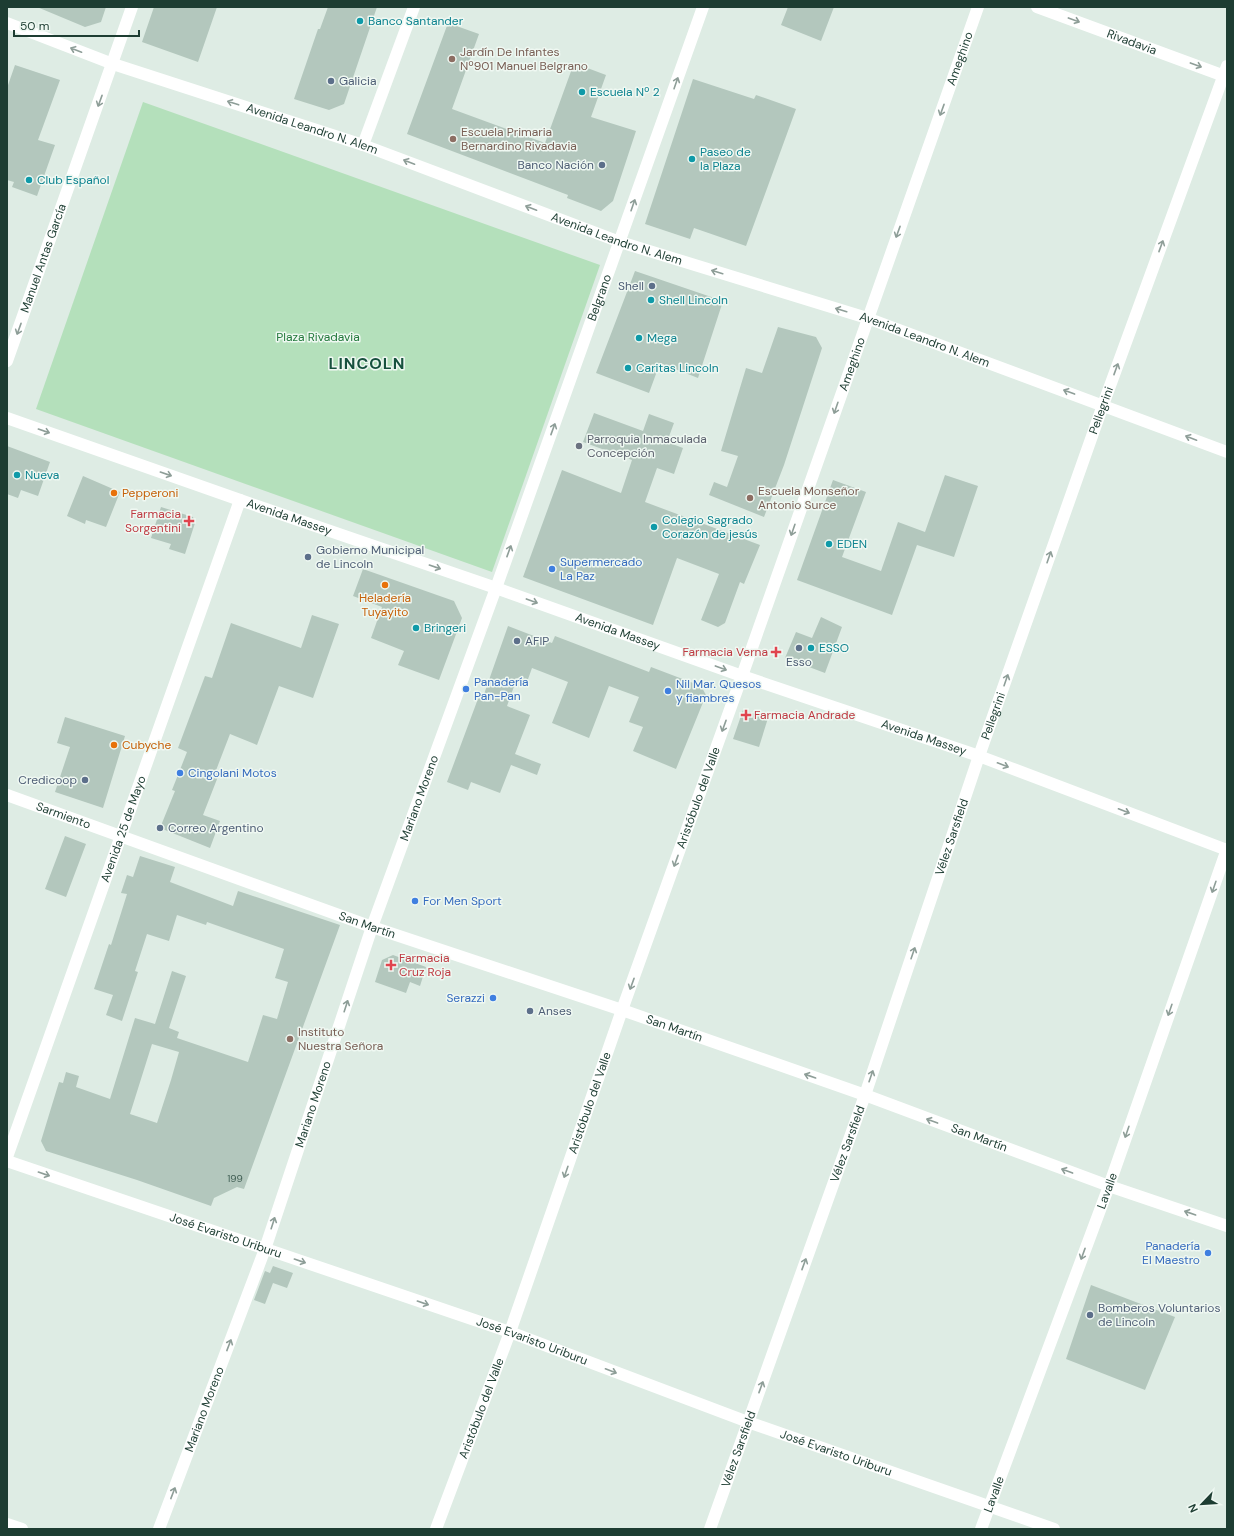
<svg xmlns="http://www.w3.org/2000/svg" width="1234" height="1536" viewBox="0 0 1234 1536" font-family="'DM Sans',sans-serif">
  <rect width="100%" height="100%" fill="#deece4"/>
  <path fill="#b4e0bb" d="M143,102L600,265L492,572L36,409Z"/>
  <path fill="#b3c7bd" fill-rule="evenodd" d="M37,7H106L101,22L85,27Z
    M154,7H217L198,62L142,42Z
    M328,7H377L344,104L329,110L294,99L318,29H320Z
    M788,7H834L821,41L781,25Z
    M448,23L479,34L452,109L545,143L574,63L606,75L591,117L636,131L613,201L601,211L567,198L568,195L407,134Z
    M15,65L60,80L38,140L55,145L37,196L12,187L14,182L7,180V88Z
    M693,79L754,99L756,95L796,109L746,246L694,228L690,239L645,224Z
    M635,271L723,301L698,378L660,363L649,393L596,373Z
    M778,327L816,337L822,348L784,465L764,517L709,495L714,482L727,487L738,456L721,451L746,368L762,373Z
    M594,413L643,431L649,414L674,423L667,442L683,448L674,474L657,468L645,502L760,545L744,584L740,582L725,623L718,627L701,620L719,574L677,558L653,625L523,577L562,470L621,493L632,460L583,442Z
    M7,446L50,462L38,496L21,490L18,498L7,494Z
    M945,475L978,486L954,557L917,545L892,615L797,580L833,480L866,492L842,557L881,571L898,522L925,532Z
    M83,476L120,492L106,527L86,520L85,524L67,516Z
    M161,507L193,517L195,523L185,554L169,549L171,544L151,538Z
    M363,569L454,601L462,618L439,680L398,665L404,651L371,638L382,607L353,596Z
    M312,615L339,624L313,698L279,686L257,745L230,734L215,773L219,774L203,815L220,821L210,848L160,828L175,791L172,790L187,752L178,748L205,676L212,678L231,623L301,648Z
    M821,617L842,627L825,673L785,658L796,632L812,638Z
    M508,626L552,643L555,636L649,672L651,667L701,686L706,695L676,769L633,751L643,727L629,722L639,697L609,686L589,738L552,723L568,682L532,668L527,682L517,678L507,706L530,715L515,754L541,764L537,775L511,765L500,793L471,782L468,790L447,782L479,696L483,697Z
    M743,710L768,718L759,747L733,739Z
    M65,717L125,736L103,808L55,792L70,747L57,743Z
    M65,836L86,844L66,897L45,889Z
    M140,856L175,867L170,882L233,906L238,891L340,925L244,1189L237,1187L214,1198L211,1206L137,1180L46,1151L41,1141L59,1082L63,1083L66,1072L79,1076L76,1087L110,1099L135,1018L155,1024L172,971L186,976L169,1028L179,1032L177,1038L248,1062L263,1015L277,1019L288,982L275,978L284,949L207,922L206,925L177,915L169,941L147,934L135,971L138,972L122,1021L106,1015L113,995L94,989L109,944L111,945L127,894L121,893L127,875L133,877ZM152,1044L179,1052L171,1080L157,1123L130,1114Z
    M393,955L426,967L420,986L410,982L406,993L375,982L382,960Z
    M273,1266L293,1273L287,1288L273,1283L265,1304L254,1300L265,1271L270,1273Z
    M1091,1285L1175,1317L1145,1390L1066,1359Z"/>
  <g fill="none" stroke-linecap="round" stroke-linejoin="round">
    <g stroke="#fff" stroke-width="12">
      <path id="s1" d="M1037,7L1227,77"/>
      <path id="s2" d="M7,361L132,7"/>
      <path id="s3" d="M7,795L372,927L622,1010L865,1095L1109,1186L1227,1226"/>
      <path id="s4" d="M7,1161L510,1332L748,1422L1054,1529"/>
      <path d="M7,1524L22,1529"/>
      <path id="s5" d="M159,1529L265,1249L372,927L496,588L703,7"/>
      <path id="s6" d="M436,1529L510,1332L622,1010L742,676L978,7"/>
      <path id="s7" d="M710,1529L865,1095L979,756L1103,405L1227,66"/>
      <path id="s8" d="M981,1529L1109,1186L1227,849"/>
    </g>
    <g stroke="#fff" stroke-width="12">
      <path id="s9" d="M7,23L113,64L363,145L620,242L867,318L1227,452"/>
      <path d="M363,145L414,7"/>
      <path id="s10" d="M7,418L240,500L496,588L742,676L979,756L1227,850"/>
      <path id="s11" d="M7,1157L240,500"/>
    </g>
  </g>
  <defs><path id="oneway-shaft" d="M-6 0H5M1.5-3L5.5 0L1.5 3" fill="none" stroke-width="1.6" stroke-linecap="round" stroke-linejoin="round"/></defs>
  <g stroke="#8e9e98">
    <use href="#oneway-shaft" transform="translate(1074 20) rotate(20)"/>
    <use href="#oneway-shaft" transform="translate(76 50) rotate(-159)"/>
    <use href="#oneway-shaft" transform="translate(1196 65) rotate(20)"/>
    <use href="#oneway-shaft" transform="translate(676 83) rotate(-71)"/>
    <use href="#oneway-shaft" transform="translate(100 101) rotate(110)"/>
    <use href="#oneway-shaft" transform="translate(233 103) rotate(-162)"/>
    <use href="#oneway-shaft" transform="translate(942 110) rotate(110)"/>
    <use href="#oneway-shaft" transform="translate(409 162) rotate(-159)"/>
    <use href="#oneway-shaft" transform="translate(633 205) rotate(-71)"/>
    <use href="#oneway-shaft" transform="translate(531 208) rotate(-159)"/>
    <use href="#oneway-shaft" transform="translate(898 232) rotate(110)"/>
    <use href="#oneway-shaft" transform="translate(1161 246) rotate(-70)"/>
    <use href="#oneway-shaft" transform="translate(717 272) rotate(-163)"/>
    <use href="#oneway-shaft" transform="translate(841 310) rotate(-163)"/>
    <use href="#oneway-shaft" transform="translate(19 329) rotate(110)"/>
    <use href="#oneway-shaft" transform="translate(1116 369) rotate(-70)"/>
    <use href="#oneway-shaft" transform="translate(1069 392) rotate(-160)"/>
    <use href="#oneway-shaft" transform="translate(836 408) rotate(109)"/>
    <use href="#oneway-shaft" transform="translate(553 429) rotate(-70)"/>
    <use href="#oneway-shaft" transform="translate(44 431) rotate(19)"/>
    <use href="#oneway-shaft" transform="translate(1191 438) rotate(-159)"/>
    <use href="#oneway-shaft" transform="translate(166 474) rotate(19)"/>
    <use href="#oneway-shaft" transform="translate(793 530) rotate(109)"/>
    <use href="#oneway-shaft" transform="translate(509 551) rotate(-70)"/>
    <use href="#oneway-shaft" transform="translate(1049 557) rotate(-71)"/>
    <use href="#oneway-shaft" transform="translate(435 567) rotate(19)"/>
    <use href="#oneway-shaft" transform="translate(532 601) rotate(20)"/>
    <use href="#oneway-shaft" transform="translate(721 668) rotate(20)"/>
    <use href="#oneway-shaft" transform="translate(1006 680) rotate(-71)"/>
    <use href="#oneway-shaft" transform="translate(724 726) rotate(110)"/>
    <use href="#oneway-shaft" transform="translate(1003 765) rotate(21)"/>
    <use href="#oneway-shaft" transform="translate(1124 811) rotate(21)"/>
    <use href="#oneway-shaft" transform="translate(676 861) rotate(110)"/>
    <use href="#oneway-shaft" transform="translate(1214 887) rotate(109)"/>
    <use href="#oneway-shaft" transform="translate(913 953) rotate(-71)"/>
    <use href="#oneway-shaft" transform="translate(632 984) rotate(110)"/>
    <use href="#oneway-shaft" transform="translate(346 1006) rotate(-72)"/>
    <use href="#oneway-shaft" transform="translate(1170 1010) rotate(109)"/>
    <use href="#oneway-shaft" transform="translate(810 1076) rotate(-161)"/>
    <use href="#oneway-shaft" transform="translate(871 1076) rotate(-71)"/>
    <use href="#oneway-shaft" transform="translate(932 1121) rotate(-160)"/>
    <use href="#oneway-shaft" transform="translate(1127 1132) rotate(109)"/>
    <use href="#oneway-shaft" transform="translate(1067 1171) rotate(-160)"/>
    <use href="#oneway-shaft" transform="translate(566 1172) rotate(109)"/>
    <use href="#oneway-shaft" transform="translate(44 1174) rotate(19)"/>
    <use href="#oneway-shaft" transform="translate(1190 1213) rotate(-161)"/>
    <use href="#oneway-shaft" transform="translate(273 1223) rotate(-72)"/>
    <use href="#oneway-shaft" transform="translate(1083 1254) rotate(110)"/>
    <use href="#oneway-shaft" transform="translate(300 1261) rotate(19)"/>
    <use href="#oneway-shaft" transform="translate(804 1264) rotate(-70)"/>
    <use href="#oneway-shaft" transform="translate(423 1303) rotate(19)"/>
    <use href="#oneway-shaft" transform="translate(229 1345) rotate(-69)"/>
    <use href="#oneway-shaft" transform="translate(611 1371) rotate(21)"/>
    <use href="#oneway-shaft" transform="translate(761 1387) rotate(-70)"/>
    <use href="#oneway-shaft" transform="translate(173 1493) rotate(-69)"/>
  </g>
  <g fill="#0f9aa8" stroke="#eff8f2" stroke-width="1.5">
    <circle cx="360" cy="21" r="4"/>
    <circle cx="582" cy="92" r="4"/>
    <circle cx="692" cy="159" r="4"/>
    <circle cx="29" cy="180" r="4"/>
    <circle cx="651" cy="300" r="4"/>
    <circle cx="639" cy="338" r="4"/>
    <circle cx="628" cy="368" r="4"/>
    <circle cx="17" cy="475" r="4"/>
    <circle cx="654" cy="527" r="4"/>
    <circle cx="829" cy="544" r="4"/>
    <circle cx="416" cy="628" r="4"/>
    <circle cx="811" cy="648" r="4"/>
  </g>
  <g fill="#8d6e63" stroke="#eff8f2" stroke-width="1.5">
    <circle cx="452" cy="59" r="4"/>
    <circle cx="453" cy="139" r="4"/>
    <circle cx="750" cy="498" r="4"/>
    <circle cx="290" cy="1039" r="4"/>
  </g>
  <g fill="#5c6f8a" stroke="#eff8f2" stroke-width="1.5">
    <circle cx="331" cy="81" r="4"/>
    <circle cx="602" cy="165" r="4"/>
    <circle cx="652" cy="286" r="4"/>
    <circle cx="308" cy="557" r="4"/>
    <circle cx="517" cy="641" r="4"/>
    <circle cx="799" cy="648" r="4"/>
    <circle cx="85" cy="780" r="4"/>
    <circle cx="160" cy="828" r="4"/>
    <circle cx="530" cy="1011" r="4"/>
    <circle cx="1090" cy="1315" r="4"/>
  </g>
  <circle fill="#6b7280" stroke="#eff8f2" stroke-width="1.5" cx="579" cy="446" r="4"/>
  <g fill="#e8710a" stroke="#eff8f2" stroke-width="1.5">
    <circle cx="114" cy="493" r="4"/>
    <circle cx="385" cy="585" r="4"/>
    <circle cx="114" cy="745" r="4"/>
  </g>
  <g fill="#e0444e" stroke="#eff8f2" stroke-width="1.5">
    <path d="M187 515h4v4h4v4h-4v4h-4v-4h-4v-4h4z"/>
    <path d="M774 646h4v4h4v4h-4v4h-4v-4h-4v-4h4z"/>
    <path d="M744 709h4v4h4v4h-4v4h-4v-4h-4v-4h4z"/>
    <path d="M389 959h4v4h4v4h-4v4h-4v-4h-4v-4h4z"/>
  </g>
  <g fill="#3f7fe0" stroke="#eff8f2" stroke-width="1.5">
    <circle cx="552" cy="569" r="4"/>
    <circle cx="466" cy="689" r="4"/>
    <circle cx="668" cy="691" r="4"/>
    <circle cx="180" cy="773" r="4"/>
    <circle cx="415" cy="901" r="4"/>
    <circle cx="493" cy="998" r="4"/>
    <circle cx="1208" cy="1253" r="4"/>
  </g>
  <g text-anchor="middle" stroke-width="3" stroke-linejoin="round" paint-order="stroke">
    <g font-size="10" fill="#426055">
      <text x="235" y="1182">199</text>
    </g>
    <g font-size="12" fill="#0d838f" stroke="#eff8f2" text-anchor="start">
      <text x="368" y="25">Banco Santander</text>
      <text x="590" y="96">Escuela Nº 2</text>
      <text x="700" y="156">Paseo de<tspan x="700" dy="14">la Plaza</tspan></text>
      <text x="37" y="184">Club Español</text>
      <text x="659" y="304">Shell Lincoln</text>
      <text x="647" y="342">Mega</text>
      <text x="636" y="372">Caritas Lincoln</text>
      <text x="25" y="479">Nueva</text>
      <text x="662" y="524">Colegio Sagrado<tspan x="662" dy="14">Corazón de jesús</tspan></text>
      <text x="837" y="548">EDEN</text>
      <text x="424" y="632">Bringeri</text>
      <text x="819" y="652">ESSO</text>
    </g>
    <g font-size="12" fill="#1d3d32" stroke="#eff8f2">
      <text dy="4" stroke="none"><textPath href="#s1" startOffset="101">Rivadavia</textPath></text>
      <text dy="4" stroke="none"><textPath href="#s6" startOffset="1561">Ameghino</textPath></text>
      <text dy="4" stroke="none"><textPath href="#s9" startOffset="323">Avenida Leandro N. Alem</textPath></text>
      <text dy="4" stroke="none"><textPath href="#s9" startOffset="647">Avenida Leandro N. Alem</textPath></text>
      <text dy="4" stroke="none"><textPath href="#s2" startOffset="109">Manuel Antas García</textPath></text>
      <text dy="4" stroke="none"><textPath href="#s5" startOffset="1308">Belgrano</textPath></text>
      <text dy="4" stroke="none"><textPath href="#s9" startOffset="971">Avenida Leandro N. Alem</textPath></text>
      <text dy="4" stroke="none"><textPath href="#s6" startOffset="1237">Ameghino</textPath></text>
      <text dy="4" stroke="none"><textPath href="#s7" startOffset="1185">Pellegrini</textPath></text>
      <text dy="4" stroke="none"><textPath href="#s10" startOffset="299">Avenida Massey</textPath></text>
      <text dy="4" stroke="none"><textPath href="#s10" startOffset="647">Avenida Massey</textPath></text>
      <text dy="4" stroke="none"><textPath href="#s7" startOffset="861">Pellegrini</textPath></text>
      <text dy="4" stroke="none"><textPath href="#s10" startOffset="971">Avenida Massey</textPath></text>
      <text dy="4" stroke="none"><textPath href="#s6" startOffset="777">Aristóbulo del Valle</textPath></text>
      <text dy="4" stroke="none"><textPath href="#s5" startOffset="776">Mariano Moreno</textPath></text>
      <text dy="4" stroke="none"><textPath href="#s3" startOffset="60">Sarmiento</textPath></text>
      <text dy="4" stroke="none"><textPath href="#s11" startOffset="348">Avenida 25 de Mayo</textPath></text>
      <text dy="4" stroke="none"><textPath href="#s7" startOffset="733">Vélez Sarsfield</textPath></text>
      <text dy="4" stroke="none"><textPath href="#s3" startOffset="383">San Martín</textPath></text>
      <text dy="4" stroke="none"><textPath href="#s3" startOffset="707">San Martín</textPath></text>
      <text dy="4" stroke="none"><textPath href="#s6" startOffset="453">Aristóbulo del Valle</textPath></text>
      <text dy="4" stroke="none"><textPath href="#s5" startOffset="452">Mariano Moreno</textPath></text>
      <text dy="4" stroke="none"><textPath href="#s3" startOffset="1031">San Martín</textPath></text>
      <text dy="4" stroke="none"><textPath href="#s7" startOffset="409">Vélez Sarsfield</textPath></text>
      <text dy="4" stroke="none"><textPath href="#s8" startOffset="361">Lavalle</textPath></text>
      <text dy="4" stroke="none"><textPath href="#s4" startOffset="231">José Evaristo Uriburu</textPath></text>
      <text dy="4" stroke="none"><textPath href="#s4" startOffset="555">José Evaristo Uriburu</textPath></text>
      <text dy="4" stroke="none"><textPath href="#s6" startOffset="129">Aristóbulo del Valle</textPath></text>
      <text dy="4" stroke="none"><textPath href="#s5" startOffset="128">Mariano Moreno</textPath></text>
      <text dy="4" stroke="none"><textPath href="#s7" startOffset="85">Vélez Sarsfield</textPath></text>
      <text dy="4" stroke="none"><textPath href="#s4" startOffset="879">José Evaristo Uriburu</textPath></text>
      <text dy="4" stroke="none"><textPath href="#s8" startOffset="37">Lavalle</textPath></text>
    </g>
    <g font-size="12" fill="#785e54" stroke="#eff8f2" text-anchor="start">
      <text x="460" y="56">Jardín De Infantes<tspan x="460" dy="14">Nº901 Manuel Belgrano</tspan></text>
      <text x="461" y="136">Escuela Primaria<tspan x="461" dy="14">Bernardino Rivadavia</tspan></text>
      <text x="758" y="495">Escuela Monseñor<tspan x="758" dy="14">Antonio Surce</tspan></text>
      <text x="298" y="1036">Instituto<tspan x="298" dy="14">Nuestra Señora</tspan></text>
    </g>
    <g font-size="12" fill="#4e5e75" stroke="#eff8f2" text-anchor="start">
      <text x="339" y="85">Galicia</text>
      <text x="594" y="169" text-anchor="end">Banco Nación</text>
      <text x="644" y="290" text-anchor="end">Shell</text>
      <text x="316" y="554">Gobierno Municipal<tspan x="316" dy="14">de Lincoln</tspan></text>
      <text x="525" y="645">AFIP</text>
      <text x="799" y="666" text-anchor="middle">Esso</text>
      <text x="77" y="784" text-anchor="end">Credicoop</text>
      <text x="168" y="832">Correo Argentino</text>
      <text x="538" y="1015">Anses</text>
      <text x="1098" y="1312">Bomberos Voluntarios<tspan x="1098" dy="14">de Lincoln</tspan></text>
    </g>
    <g font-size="12" fill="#23793c" stroke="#eff8f2">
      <text x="318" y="341">Plaza Rivadavia</text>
    </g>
    <g font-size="12" fill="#5b616d" stroke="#eff8f2" text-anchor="start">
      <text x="587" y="443">Parroquia Inmaculada<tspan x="587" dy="14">Concepción</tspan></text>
    </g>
    <g font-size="12" fill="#c56008" stroke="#eff8f2" text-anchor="start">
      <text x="122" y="497">Pepperoni</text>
      <text x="385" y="602" text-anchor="middle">Heladería<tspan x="385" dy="14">Tuyayito</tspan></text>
      <text x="122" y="749">Cubyche</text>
    </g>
    <g font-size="12" fill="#be3a42" stroke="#eff8f2" text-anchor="end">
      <text x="181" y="518">Farmacia<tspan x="181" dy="14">Sorgentini</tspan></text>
      <text x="768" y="656">Farmacia Verna</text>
      <text x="754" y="719" text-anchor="start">Farmacia Andrade</text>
      <text x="399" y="962" text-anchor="start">Farmacia<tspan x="399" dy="14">Cruz Roja</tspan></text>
    </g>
    <g font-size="12" fill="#366cbe" stroke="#eff8f2" text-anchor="start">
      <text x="560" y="566">Supermercado<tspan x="560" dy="14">La Paz</tspan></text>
      <text x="474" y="686">Panadería<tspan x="474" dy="14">Pan-Pan</tspan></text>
      <text x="676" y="688">Nil Mar. Quesos<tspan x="676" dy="14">y fiambres</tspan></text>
      <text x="188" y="777">Cingolani Motos</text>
      <text x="423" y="905">For Men Sport</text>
      <text x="485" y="1002" text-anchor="end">Serazzi</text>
      <text x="1200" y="1250" text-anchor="end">Panadería<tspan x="1200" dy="14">El Maestro</tspan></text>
    </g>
    <g font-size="16" font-weight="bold" letter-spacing="1" fill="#17513e" stroke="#eff8f2">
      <text x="367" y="369">LINCOLN</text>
    </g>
  </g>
  <rect width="1234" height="1536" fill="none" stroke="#1d3d32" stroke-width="16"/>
  <g transform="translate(1202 1504) rotate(245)" stroke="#eff8f2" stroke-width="3" paint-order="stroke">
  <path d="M0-3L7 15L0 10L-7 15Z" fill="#1d3d32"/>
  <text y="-6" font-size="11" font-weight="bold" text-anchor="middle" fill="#1d3d32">N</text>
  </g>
  <path d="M14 30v6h125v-6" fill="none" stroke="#1d3d32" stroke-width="2"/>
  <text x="20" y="30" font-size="12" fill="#1d3d32" stroke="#eff8f2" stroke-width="3" paint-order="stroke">50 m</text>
</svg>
